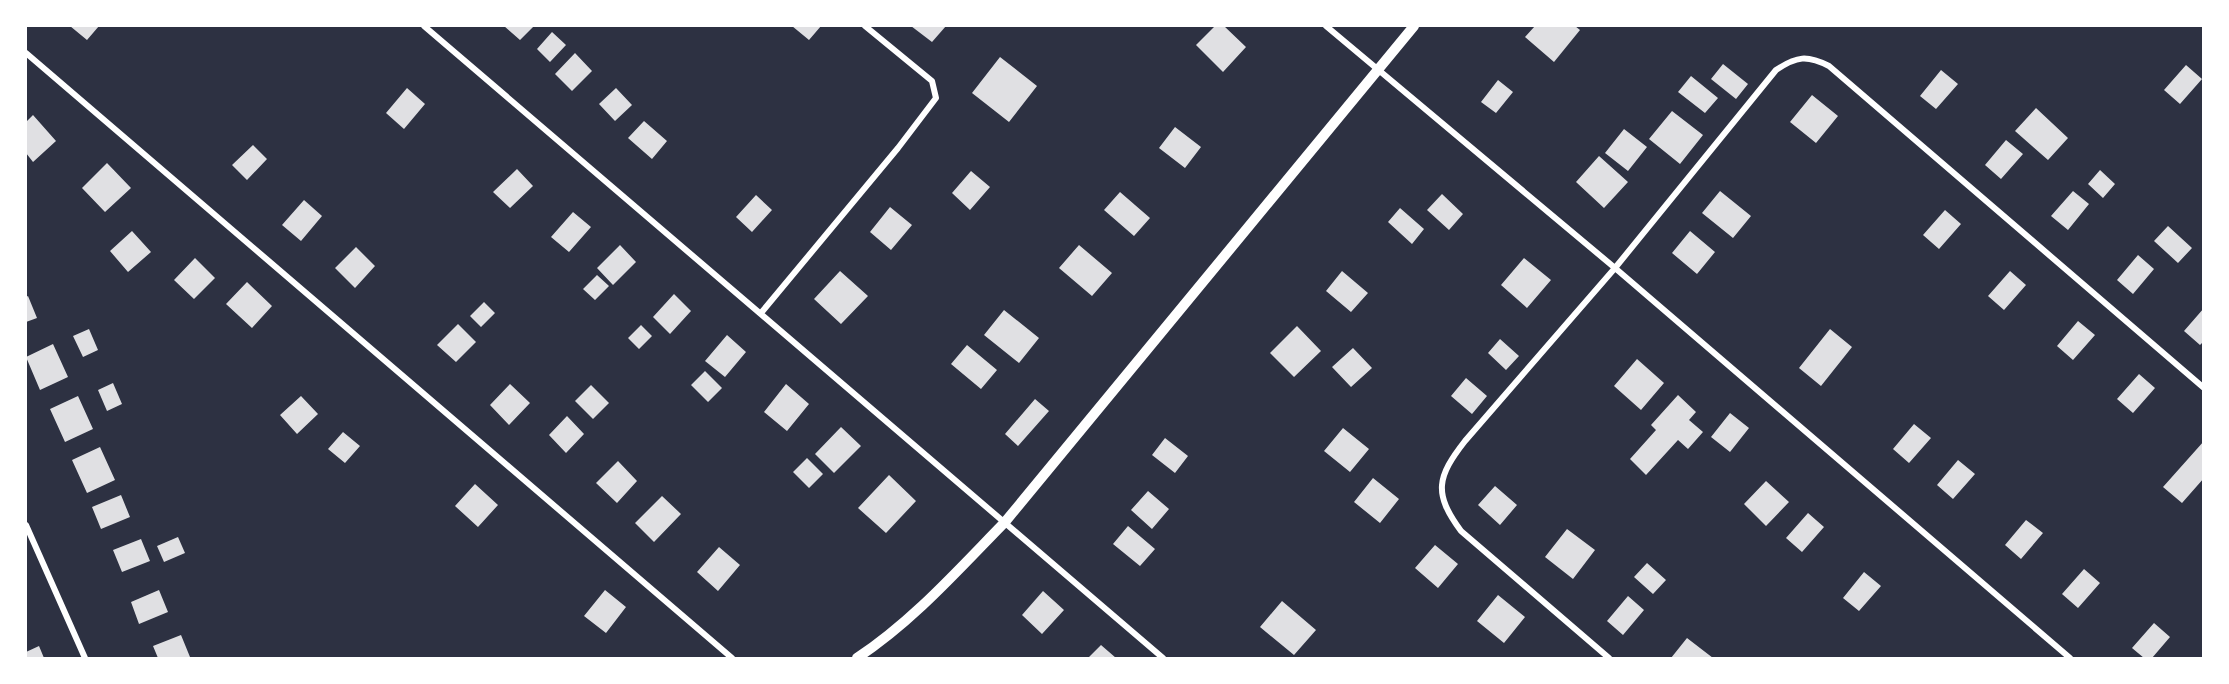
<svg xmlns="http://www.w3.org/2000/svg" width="2229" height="684" viewBox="0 0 2229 684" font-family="'Nunito Sans',sans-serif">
  <rect width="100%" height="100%" fill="#2d3142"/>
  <path fill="#e0e0e3" d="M70,26H99L87,40Z
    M504,26H534L520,40Z
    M792,26H821L809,40Z
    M911,26H946L932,42Z
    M1215,26H1224L1246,47L1223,72L1196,45Z
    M1535,26H1575L1580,30L1554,62L1525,37Z
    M552,32L566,45L550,62L537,49Z
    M575,53L592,71L572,91L555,74Z
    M1000,57L1037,86L1009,122L972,93Z
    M1723,64L1748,84L1736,99L1711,79Z
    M2186,65L2202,79L2180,104L2164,90Z
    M1941,70L1958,84L1936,109L1920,96Z
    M1691,76L1718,98L1705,113L1678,92Z
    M1498,80L1513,92L1496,113L1481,102Z
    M407,88L425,104L404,129L386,113Z
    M616,88L632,105L615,121L599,104Z
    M1812,95L1838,116L1816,143L1790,122Z
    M2036,108L2068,138L2048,160L2015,131Z
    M1672,111L1703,135L1680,164L1649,139Z
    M33,115L56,141L33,162L26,153V122Z
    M644,121L667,141L652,159L628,138Z
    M1175,127L1201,147L1185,168L1159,148Z
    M1624,129L1647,147L1628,171L1605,153Z
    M2006,140L2023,154L2001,179L1985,165Z
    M253,145L267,159L247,180L232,165Z
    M1599,156L1628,182L1604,208L1576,182Z
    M107,163L131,188L105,212L82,188Z
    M517,169L533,186L510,208L493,192Z
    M2100,170L2115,184L2103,198L2088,184Z
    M971,171L990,187L970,210L952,193Z
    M1720,191L1751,216L1733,238L1702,213Z
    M2073,191L2089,204L2068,230L2051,216Z
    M1120,192L1150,218L1134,236L1104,210Z
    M1442,194L1463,214L1449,230L1427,210Z
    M756,195L772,210L752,232L736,217Z
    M304,200L322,216L301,241L282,225Z
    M890,207L912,225L891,250L870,232Z
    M1400,208L1424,229L1412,244L1388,222Z
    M1945,210L1961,224L1939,249L1923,235Z
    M573,212L591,227L569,252L551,237Z
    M2168,226L2192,248L2178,263L2154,241Z
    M132,231L151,252L128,272L110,251Z
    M1690,231L1715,252L1697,274L1672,253Z
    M620,245L636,262L613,285L597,268Z
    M1079,245L1112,273L1092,296L1059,268Z
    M356,247L375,266L355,288L335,268Z
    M2138,255L2154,269L2133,294L2117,280Z
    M195,258L215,278L194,299L174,280Z
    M1524,258L1551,280L1527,308L1501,285Z
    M840,271L868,296L841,324L814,299Z
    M1342,271L1368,293L1351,312L1326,291Z
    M2010,271L2026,285L2004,310L1988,296Z
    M597,275L609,286L595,300L583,289Z
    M247,282L272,306L252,328L226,304Z
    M674,294L691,311L670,334L653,317Z
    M28,296L37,318L26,322V297Z
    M484,302L495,313L481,327L470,316Z
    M2204,308V341L2200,345L2184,331Z
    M1004,310L1039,338L1019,363L984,335Z
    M2078,321L2095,335L2073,360L2057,346Z
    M458,324L476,342L456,362L437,345Z
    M641,325L652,336L639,349L628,338Z
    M1297,326L1321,351L1294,377L1270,353Z
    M89,329L98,350L83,357L73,336Z
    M1830,329L1852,347L1821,386L1799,368Z
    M727,335L746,352L725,377L705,361Z
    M1500,339L1519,356L1506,370L1488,353Z
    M53,344L68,377L40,390L26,357Z
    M967,345L997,370L981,389L951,364Z
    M1353,348L1372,368L1351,387L1332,367Z
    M1637,359L1664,383L1641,410L1614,386Z
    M705,371L722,388L708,402L691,385Z
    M2139,374L2155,388L2133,413L2117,399Z
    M1466,378L1487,396L1472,414L1451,396Z
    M113,383L122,404L107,411L98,390Z
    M510,384L530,403L509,425L490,405Z
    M786,384L809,404L787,431L764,412Z
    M591,385L609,403L593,419L575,401Z
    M1678,395L1696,412L1689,420L1703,432L1688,449L1678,440L1646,475L1630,459L1656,430L1651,425Z
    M78,396L93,429L65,442L50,409Z
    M301,396L318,414L297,434L280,415Z
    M1035,399L1049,411L1018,446L1005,434Z
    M1730,413L1749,428L1730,452L1711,437Z
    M567,416L584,434L566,453L549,435Z
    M1914,424L1931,438L1909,463L1893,449Z
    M841,427L861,446L834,473L815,454Z
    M1343,428L1369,449L1350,472L1324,451Z
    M343,432L360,446L345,463L328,449Z
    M1165,438L1188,456L1175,473L1152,455Z
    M2204,441V478L2182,503L2163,487Z
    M100,447L115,480L87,493L72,460Z
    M807,458L823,474L809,488L793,472Z
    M1958,460L1975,474L1953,499L1937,485Z
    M618,461L637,481L617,503L596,483Z
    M889,475L916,501L886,533L858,508Z
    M1373,478L1399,499L1380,523L1354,502Z
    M1766,481L1789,502L1766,526L1744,504Z
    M475,484L498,505L478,527L455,506Z
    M1495,486L1517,505L1500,525L1478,505Z
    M1148,491L1169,509L1152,529L1131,510Z
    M121,495L130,517L101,529L92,507Z
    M662,496L681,514L654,542L635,523Z
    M1808,513L1824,527L1802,552L1786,538Z
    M2026,520L2043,533L2021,559L2005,545Z
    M1128,526L1155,549L1140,566L1113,544Z
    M1567,529L1595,550L1573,579L1545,557Z
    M178,537L185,553L164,562L157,546Z
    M141,539L150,561L122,572L113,550Z
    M1435,545L1458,564L1438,588L1415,568Z
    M719,547L740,565L718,591L697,572Z
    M1647,563L1666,580L1653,594L1634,577Z
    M2084,569L2100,583L2078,608L2062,594Z
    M1864,572L1881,586L1859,611L1843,598Z
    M159,590L168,612L139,624L131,602Z
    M605,590L626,607L606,633L584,616Z
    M1043,591L1064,610L1042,634L1022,615Z
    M1498,595L1525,617L1504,643L1477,621Z
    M1628,596L1644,610L1623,635L1607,621Z
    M1282,601L1316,630L1294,655L1260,627Z
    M2154,623L2170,637L2152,658H2144L2132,648Z
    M181,635L190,657L185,658H158L153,646Z
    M1687,638L1713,658H1671Z
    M1101,645L1116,658H1088Z
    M39,646L44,658H26V652Z"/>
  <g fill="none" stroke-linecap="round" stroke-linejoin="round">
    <path stroke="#fff" stroke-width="6" d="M424,26L1163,658
      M1326,26L1615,268L2070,658
      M26,53L732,658
      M761,313L898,148L936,98L932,81L865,26
      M26,525L85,658
      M1609,658L1461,531C1433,493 1437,477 1465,441L1615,268L1776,70C1797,56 1807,55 1829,66L2204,388"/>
    <path stroke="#fff" stroke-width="10" d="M857,658C913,621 958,570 1005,522L1414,26"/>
  </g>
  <rect width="2229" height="684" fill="none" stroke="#ffffff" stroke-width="54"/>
</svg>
